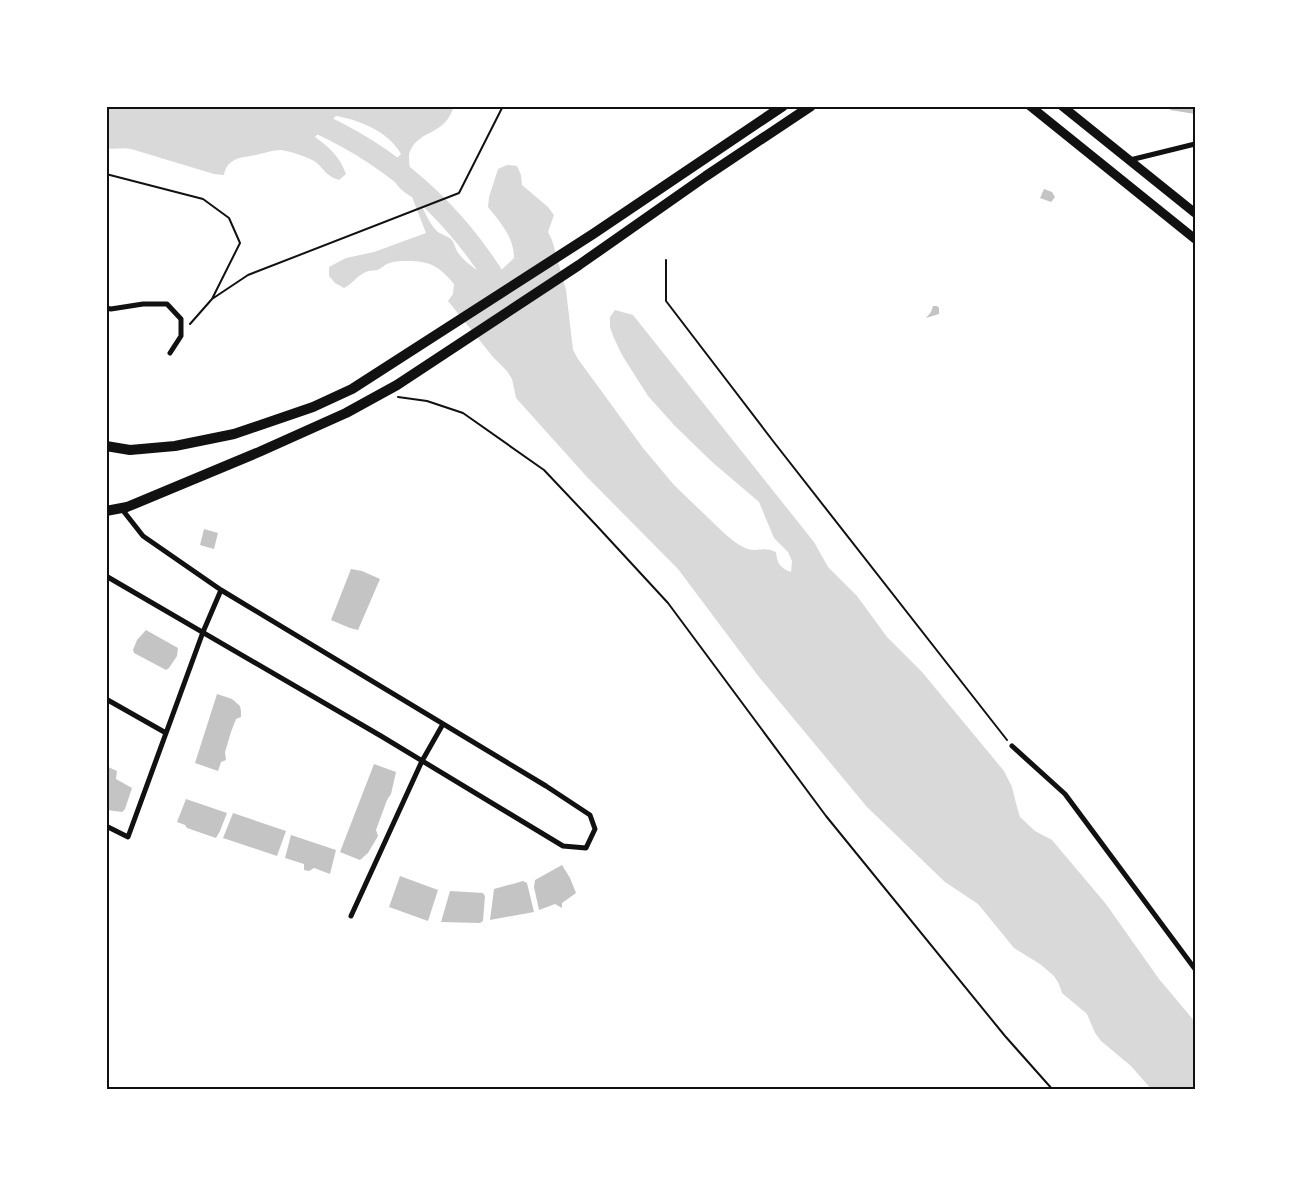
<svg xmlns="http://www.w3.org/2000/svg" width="1301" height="1196" viewBox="0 0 1301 1196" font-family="Roboto,sans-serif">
  <rect width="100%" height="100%" fill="#fff"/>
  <path fill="#d9d9d9" d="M107,106H454C444,137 421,128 410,151C404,166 425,220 436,230C440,235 447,235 452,240C454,243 455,247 457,251C463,261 481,275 493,278L514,258C514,238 501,223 488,207L489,197L498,169L507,165L517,166L521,175L522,185L548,207L554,215L548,232L552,240L566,290L573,350L578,359L643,448L674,485L724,533C731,539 739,546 748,549C759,552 763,546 776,552C777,563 780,568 791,572L792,561L788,552L774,538L759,502L711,461L674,425L648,396L622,355L613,336L610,327V317L615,310L633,315L814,542L828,567L857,596L887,637L922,672L1004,771L1012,787L1017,807L1020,817L1035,831L1052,840L1106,904L1159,979L1191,1017L1195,1023V1090H1152L1131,1066L1101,1041L1095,1033L1087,1014L1062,993L1059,984L1054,976L1040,964L1014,948L978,904L945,882L867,807L759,677L678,569L587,477L516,398L512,379L507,371L493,357L448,301L453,294L454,284C439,266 430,261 407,261C400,261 394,261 387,264C384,265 381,269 377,270C374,271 369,270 366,272C357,275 353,284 344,288L335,283L329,276V267L346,258L374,252L426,233L412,197C394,187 383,170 401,154C389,132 360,120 336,116L315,137C330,148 340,157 346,174L339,180C327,176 326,172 318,164C312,158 290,151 281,150C271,150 260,155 250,156C237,158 227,160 224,175L214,174L131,149C122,147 114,150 106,148Z"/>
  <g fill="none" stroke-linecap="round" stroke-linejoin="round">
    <path stroke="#d9d9d9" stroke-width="21" d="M275,106C378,141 455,206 508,300"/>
  </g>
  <path fill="#c4c4c4" d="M1171,106H1195V114L1170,110Z
    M1044,189L1052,192L1055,197L1051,202L1040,198Z
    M933,306H937L939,308V314L926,318L931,312Z
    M204,529L218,533L214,549L200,545Z
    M351,569L362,571L380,579L358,630L350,628L331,620Z
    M146,630L178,648L177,656L169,668L166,670L134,653L133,650L137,640Z
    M217,694L232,699L240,706L241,711V717L236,719L231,732L225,752L226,760L221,762L218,771L195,763Z
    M374,764L396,772L391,794L387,800L376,830L378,836L368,853L360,860L340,852Z
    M106,766L117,771L116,779L132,788L125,809L122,812L107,810Z
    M186,799L227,813L220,831L216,838L187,828L185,825L177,822Z
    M233,813L286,831L277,856L223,838Z
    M291,835L336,850L330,874L314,868L309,871L304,870V864L285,858Z
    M562,865L570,878L576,893L562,903V908L555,904L539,910L534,887L535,880Z
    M400,876L438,890L428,921L389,907Z
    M523,881L527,883L534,912L490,920L494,889Z
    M450,891L483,893L485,896L483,921L480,923L441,922Z"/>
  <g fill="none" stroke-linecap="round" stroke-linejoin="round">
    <path stroke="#111" stroke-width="2" d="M106,174L203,199L229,218L240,243L212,299L190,324
      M666,260V301L773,441L1007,740
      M212,299L248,275L459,193L503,106
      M398,397L427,401L463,413L544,470L596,525L668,603L826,816L1005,1036L1053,1090"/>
    <path stroke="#111" stroke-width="5" d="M1130,160L1195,144
      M106,308L111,309L143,304H167L181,319V336L170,353
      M106,576L381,736L563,846L586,848L595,829L590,815L546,786L221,590L143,536L121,508
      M106,699L166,733
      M1012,746L1065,794L1195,969
      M106,826L128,837L203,632L221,590
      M351,916L422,761L443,724"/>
    <path stroke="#111" stroke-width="9" d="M1030,106L1195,239
      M1062,106L1195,213"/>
    <path stroke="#111" stroke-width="10" d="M106,446L130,450L175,446L234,434L313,407L352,389L593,234L783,106
      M106,511L127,507L259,452L346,413L397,385L579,265L706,176L811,106"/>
  </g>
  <rect width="1301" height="1196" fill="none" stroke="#ffffff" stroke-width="215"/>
  <rect x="108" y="108" width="1086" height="980" fill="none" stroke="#111" stroke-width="2"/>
</svg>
